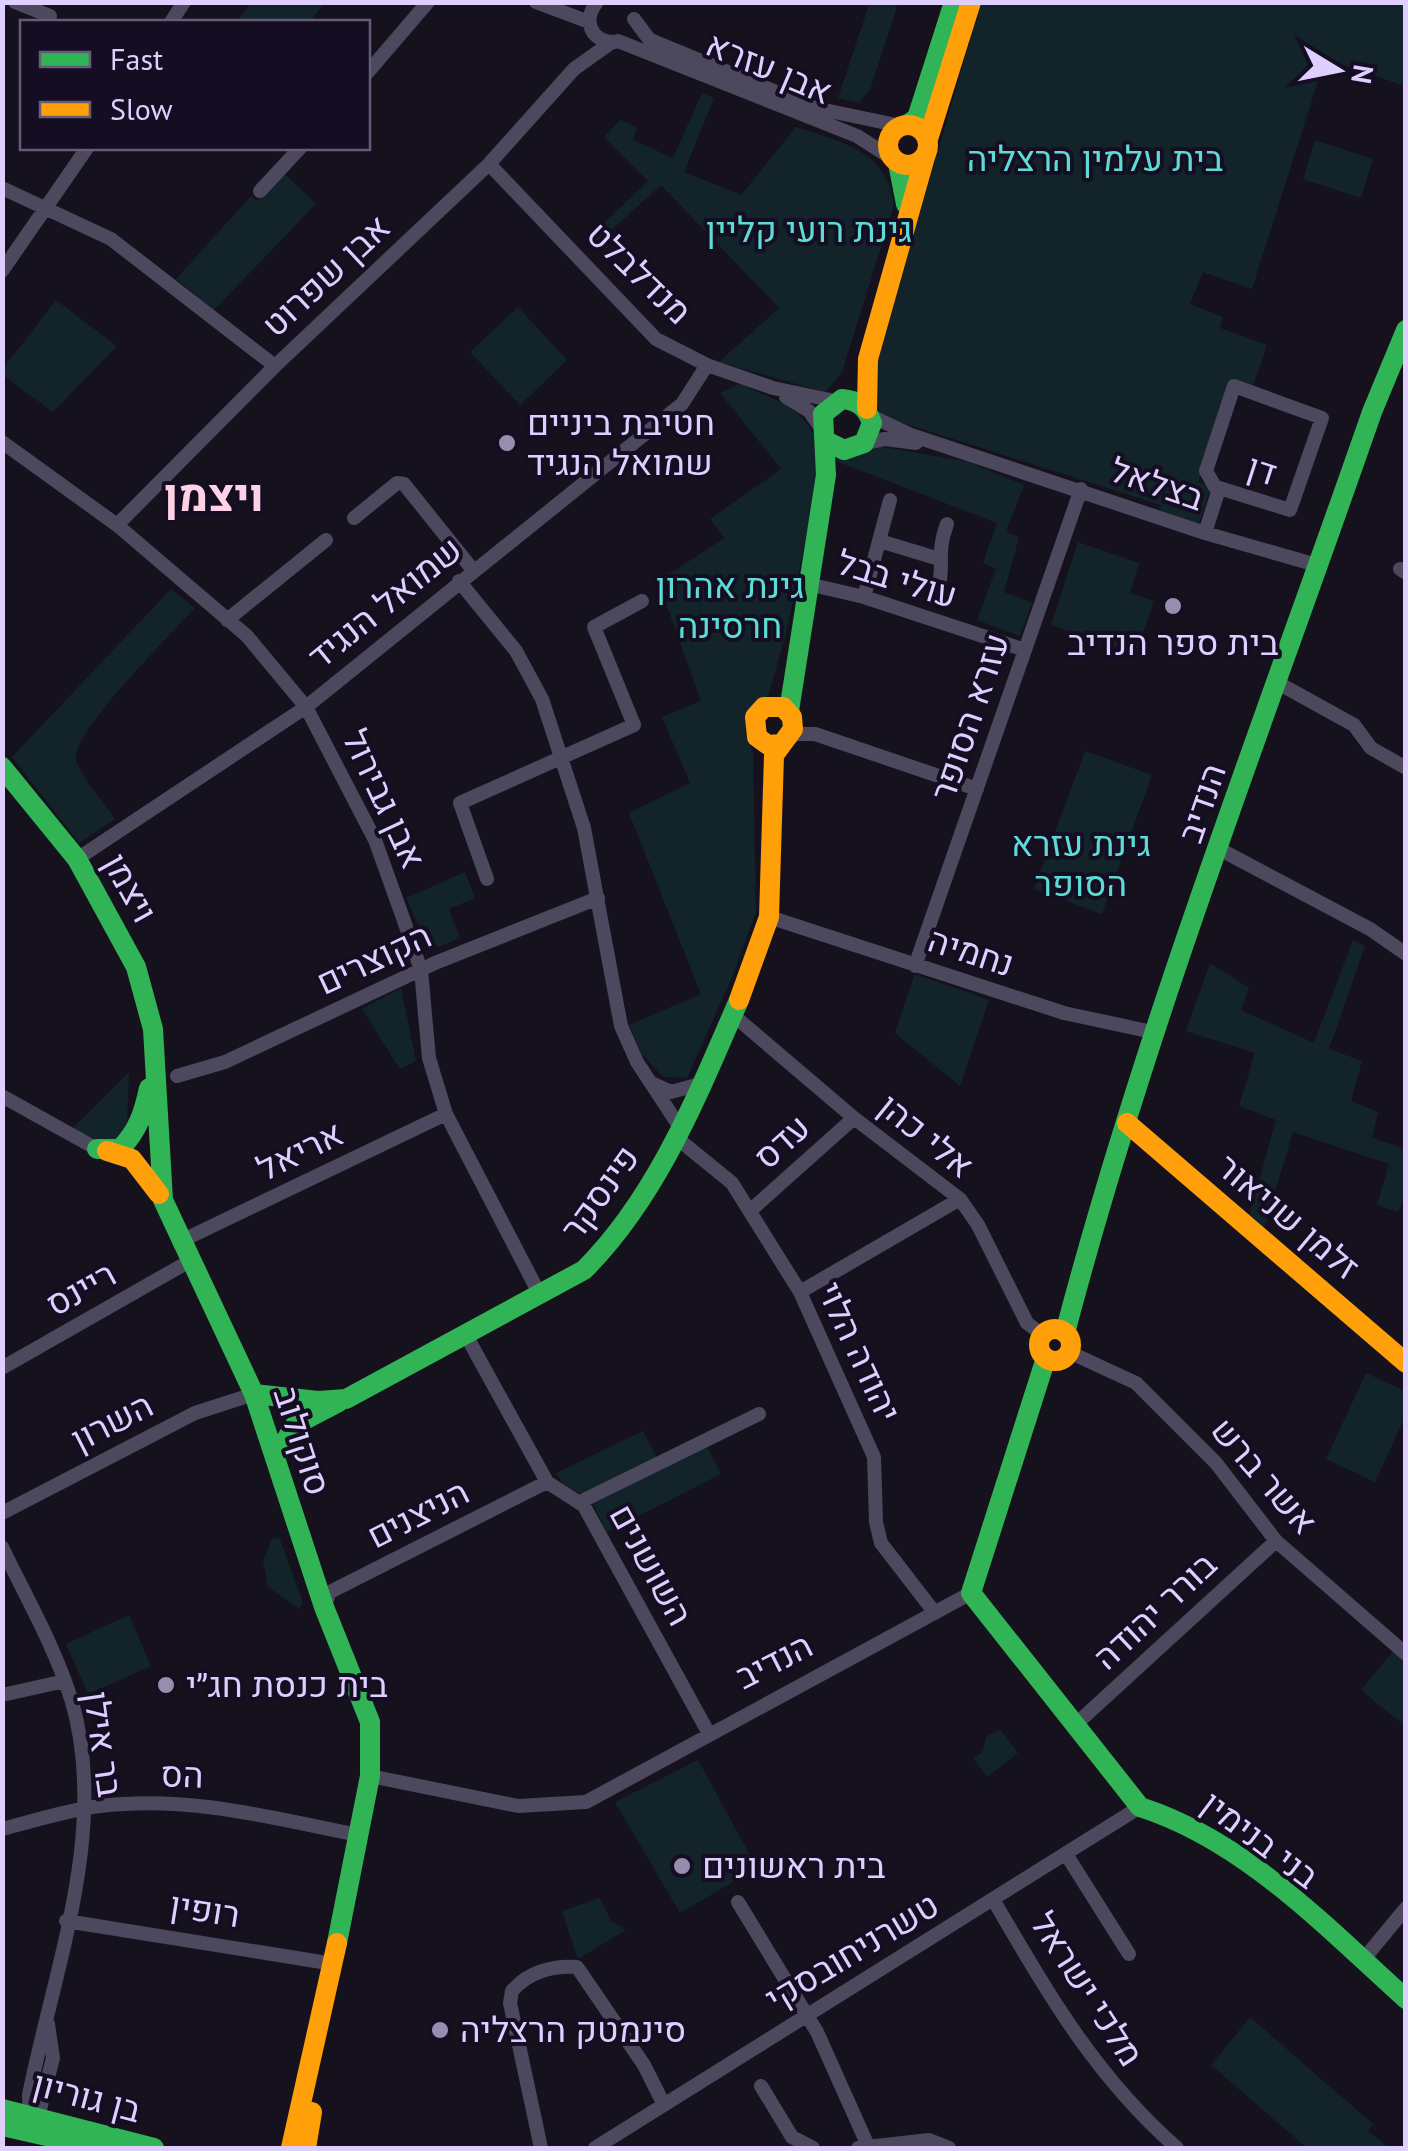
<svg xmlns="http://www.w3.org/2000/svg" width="1408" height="2151" viewBox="0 0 1408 2151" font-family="'PT Sans',Heebo,sans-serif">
  <rect width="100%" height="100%" fill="#16121d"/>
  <path fill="#122429" d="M251,2H324V3L310,22H237Z
    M870,2L898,3L870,90L859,103L838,98Z
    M981,3H1405V86L1325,59L1252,289L1203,272L1190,304L1223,317L1220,328L1267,345L1253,386L1233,380L1198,482L1211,487L1198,526L1159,513L1161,505L881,416L872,399L871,381Z
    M702,93L714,98L684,172L741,195L796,127C842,142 888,151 894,205L842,372L825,392L719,362L779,308L661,185L594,246L587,239L648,181L604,137L620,120L637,127L633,140L673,158Z
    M1315,140L1373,159L1361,198L1303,179Z
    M283,172L316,204L214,310L176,279L251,196L256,201Z
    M56,300L117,346L53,412L3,375L2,370Z
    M518,307L567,360L520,405L470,352Z
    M740,384C779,401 819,414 821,463L786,634L768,696L749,711L745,732L753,752L756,912L733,975L687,1078L663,1077L641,1053L629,1025L701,994L629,813L690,783L662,717L701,701L658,581L725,538L710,519L781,469L720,393Z
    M878,446L969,462L1024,485L1006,532L1019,537L1004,592L1032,603L1020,636L977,620L996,569L983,563L997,523L836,461L839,453Z
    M1078,542L1139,563L1130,593L1154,601L1136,654L1051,625Z
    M171,589L195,608C175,630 69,735 76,760C83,780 103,801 115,819L79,843L12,757Z
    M1085,751L1152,775L1102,914L1034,889Z
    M465,872L475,898L449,909L460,938L438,947L428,946L406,898Z
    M1353,940L1365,946L1329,1049L1362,1061L1351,1101L1378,1112L1372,1138L1405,1149V1196L1398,1212L1377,1205L1389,1164L1293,1132L1263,1231L1248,1219L1276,1120L1239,1106L1255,1053L1186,1031L1210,963L1249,988L1241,1010L1314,1043Z
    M915,974L989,1000L960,1086L895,1033Z
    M401,988L416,1061L400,1069L362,1009Z
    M129,1072L127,1126L117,1140L98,1144L72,1129Z
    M1366,1373L1405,1391V1417L1375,1482L1326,1459Z
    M643,1431L657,1458L583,1494L566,1490L556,1473Z
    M706,1445L721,1474L607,1532L593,1504Z
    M279,1537L303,1603L299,1609L268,1587L263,1561L272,1539Z
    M129,1615L151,1666L88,1694L66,1644Z
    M1394,1650L1405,1659V1726L1361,1690Z
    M1000,1729L1018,1753L987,1777L973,1758L982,1753L986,1737Z
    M698,1760L757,1868L680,1913L615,1802Z
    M600,1898L611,1921L626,1930L578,1959L562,1911Z
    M1250,2017L1373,2124L1368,2131L1389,2148H1307L1211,2065Z"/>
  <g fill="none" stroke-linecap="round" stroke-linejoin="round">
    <path stroke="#4c485e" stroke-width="14" d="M15,2L50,16
      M536,2L589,22
      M597,2C582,21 591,42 615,42
      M634,19L649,39L660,44L815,108L901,126
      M171,22L184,2
      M618,41L857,136L893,159
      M368,72L428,2
      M489,164L656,339L707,365L773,388L835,401
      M2,188L111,239L275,366
      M260,191L300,148
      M2,271L87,148
      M786,397L809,411L821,428
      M871,416L911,435L1205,533L1320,566
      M2,442L117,525L247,636L306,707L375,840L403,918L421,970L429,1058L446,1114L540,1295
      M864,443L885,439L916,443
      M354,518L397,483L404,484L473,570
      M117,525L275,366L489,164L574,69L612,42
      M1205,533L1218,492L1206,471L1234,386L1322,418L1290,510L1216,487
      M880,541L939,559
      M1400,569L1406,573
      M459,581L516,651L542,699L584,828L621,1026L637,1062L681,1129
      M808,584L864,597L1025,650
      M937,593C946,565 935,556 947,524
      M864,597L890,500
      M227,620L326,540
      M1278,683L1354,725L1371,748L1406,768
      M789,739L795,734H815L977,789
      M1221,850L1370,929L1406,954
      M77,859L306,707L682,404L707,365
      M487,879L460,803L634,725L594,627L642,601
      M769,917L1064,1013L1157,1033
      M915,966L1081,489
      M733,1015L854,1118L960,1199L978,1225L1027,1323L1043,1335
      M177,1076L225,1062L435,963L598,898
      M651,1083L671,1092L700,1084
      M2,1096L97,1149
      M678,1139L732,1183L800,1292L874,1457L876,1522L881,1543L935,1613
      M751,1210L854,1118
      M179,1242L446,1114
      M800,1292L960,1199
      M467,1337L547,1482L584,1506L708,1732
      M1069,1352L1136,1383L1216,1463L1276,1541L1406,1654
      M2,1368L188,1262
      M580,1502L759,1414
      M2,1513L195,1413L254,1394
      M2,1547C26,1597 56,1649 72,1702C109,1830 54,1969 29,2095L30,2120
      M324,1607L330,1592L547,1482
      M2,1695L65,1681
      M1075,1725L1276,1541
      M370,1776L518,1806L586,1802L971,1593
      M2,1829C34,1821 67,1810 100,1806C189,1795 272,1818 358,1835
      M1066,1854L1129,1954
      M994,1901C1049,1995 1095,2076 1177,2148
      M738,1902L817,2032L869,2148
      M66,1921L334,1964
      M1363,1960L1406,1908
      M761,2086L792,2137L813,2148
      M36,2125L53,2058L48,2024
      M541,2148L510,2003L512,1991C528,1972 553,1965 577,1967L644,2065L664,2105
      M595,2148L1140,1807
      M858,2148L929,2140L949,2148"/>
    <path stroke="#30b455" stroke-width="20" d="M907,125L917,118L954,2
      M898,163L906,204
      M789,711L826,475L823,414L842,399C858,400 867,408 872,423L864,443L844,450L826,441
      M2,767L77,859L136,967L153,1029L163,1200L254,1394L324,1607L370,1722V1776L337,1943
      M97,1149H120C138,1131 144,1112 149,1088
      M1065,1333C1147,1021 1266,717 1372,412L1406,330
      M1046,1358L971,1593L1140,1807C1244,1840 1326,1927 1406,1999
      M254,1394L318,1401L346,1399L584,1270C658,1196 698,1094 739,1000
      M278,1453L295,1425L339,1402
      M2,2109L154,2148
      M2,2126L100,2148"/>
    <path stroke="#ff9f0a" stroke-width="20" d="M888 145a20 20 0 1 1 40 0a20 20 0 1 1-40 0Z
      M928,139L971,2
      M867,409L868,359L925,157
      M739,1000L769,917L774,755L793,729L792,717L783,707H764L755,717L757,737L768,745L781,744
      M1127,1123L1406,1363
      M107,1151L132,1159L159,1194
      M1039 1345a16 16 0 1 1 32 0a16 16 0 1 1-32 0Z
      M291,2148L337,1943
      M306,2148L312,2112"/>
  </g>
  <g fill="#988daf" stroke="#150e22" stroke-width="4">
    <circle cx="507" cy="443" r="10"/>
    <circle cx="1173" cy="606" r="10"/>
    <circle cx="166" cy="1685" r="10"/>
    <circle cx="682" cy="1866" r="10"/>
    <circle cx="440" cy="2030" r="10"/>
  </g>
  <g text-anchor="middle" stroke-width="8" stroke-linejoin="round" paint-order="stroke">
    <g font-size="35" fill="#decffe" stroke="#150e22">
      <text transform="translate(769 68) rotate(23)" y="12">אבן עזרא</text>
      <text transform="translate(639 273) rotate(44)" y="12">מנדלבלט</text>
      <text transform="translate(326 276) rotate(-43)" y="12">אבן שפרוט</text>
      <text transform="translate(1262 470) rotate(18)" y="12">דן</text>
      <text transform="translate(1157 484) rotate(19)" y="12">בצלאל</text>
      <text transform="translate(897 579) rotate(17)" y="12">עולי בבל</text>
      <text transform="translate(385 603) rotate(-39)" y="12">שמואל הנגיד</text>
      <text transform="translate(970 717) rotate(-71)" y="12">עזרא הסופר</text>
      <text transform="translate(384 799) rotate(65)" y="12">אבן גבירול</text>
      <text transform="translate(1202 803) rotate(-71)" y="12">הנדיב</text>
      <text transform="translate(130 888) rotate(61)" y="12">ויצמן</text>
      <text transform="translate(971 952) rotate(18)" y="12">נחמיה</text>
      <text transform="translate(374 959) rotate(-25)" y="12">הקוצרים</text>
      <text transform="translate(926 1136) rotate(39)" y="12">אלי כהן</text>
      <text transform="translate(782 1142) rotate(-42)" y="12">עדס</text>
      <text transform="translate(300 1151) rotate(-26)" y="12">אריאל</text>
      <text transform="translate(600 1193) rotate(-54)" y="12">פינסקר</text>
      <text transform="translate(1288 1217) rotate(40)" y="12">זלמן שניאור</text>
      <text transform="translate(81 1289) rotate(-29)" y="12">ריינס</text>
      <text transform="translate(859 1352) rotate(65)" y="12">יהודה הלוי</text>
      <text transform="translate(112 1422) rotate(-27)" y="12">השרון</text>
      <text transform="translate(302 1441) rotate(72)" y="12">סוקולוב</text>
      <text transform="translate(1264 1476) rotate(49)" y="12">אשר ברש</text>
      <text transform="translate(418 1514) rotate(-27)" y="12">הניצנים</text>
      <text transform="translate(651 1565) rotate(61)" y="12">השושנים</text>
      <text transform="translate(1155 1611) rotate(-43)" y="12">בורר יהודה</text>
      <text transform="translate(774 1661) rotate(-27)" y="12">הנדיב</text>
      <text transform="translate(103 1744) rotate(82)" y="12">בר אילן</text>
      <text transform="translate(182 1775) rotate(2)" y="12">הס</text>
      <text transform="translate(1260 1840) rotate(37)" y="12">בני בנימין</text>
      <text transform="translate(205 1910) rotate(9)" y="12">רופין</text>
      <text transform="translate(852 1952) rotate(-31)" y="12">טשרניחובסקי</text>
      <text transform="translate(1087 1989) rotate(57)" y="12">מלכי ישראל</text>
      <text transform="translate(87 2097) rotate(15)" y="12">בן גוריון</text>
    </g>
    <g font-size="35" fill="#5ddcd5" stroke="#150e22">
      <text x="1095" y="171">בית עלמין הרצליה</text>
      <text x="809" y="242">גינת רועי קליין</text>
      <text x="730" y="598">גינת אהרון<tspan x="730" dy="40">חרסינה</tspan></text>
      <text x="1081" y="856">גינת עזרא<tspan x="1081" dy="40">הסופר</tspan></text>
    </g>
    <g font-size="35" fill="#decffe" stroke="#150e22" text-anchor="start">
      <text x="527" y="435">חטיבת ביניים<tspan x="527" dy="40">שמואל הנגיד</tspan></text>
      <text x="1173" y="655" text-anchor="middle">בית ספר הנדיב</text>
      <text x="186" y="1697">בית כנסת חג״י</text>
      <text x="702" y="1878">בית ראשונים</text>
      <text x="460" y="2042">סינמטק הרצליה</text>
    </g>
    <g font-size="45" font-weight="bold" fill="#fed1e5" stroke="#150e22">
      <text x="214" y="511">ויצמן</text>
    </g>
  </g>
  <rect width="1408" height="2151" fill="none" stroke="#decffe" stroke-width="10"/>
  <rect x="20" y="20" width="350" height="130" fill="#150e22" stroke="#655b7a" stroke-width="2.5"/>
  <rect x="40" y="52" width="50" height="15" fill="#30b455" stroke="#655b7a" stroke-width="2.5"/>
  <text x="110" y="70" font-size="30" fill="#decffe">Fast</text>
  <rect x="40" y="102" width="50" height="15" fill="#ff9f0a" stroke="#655b7a" stroke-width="2.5"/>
  <text x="110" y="120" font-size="30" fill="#decffe">Slow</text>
  <g transform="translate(1338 70) rotate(100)" stroke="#150e22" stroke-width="8" paint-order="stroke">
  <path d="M0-8L18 38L0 25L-18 38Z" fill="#decffe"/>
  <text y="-15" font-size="28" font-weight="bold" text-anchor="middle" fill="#decffe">N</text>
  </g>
</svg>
